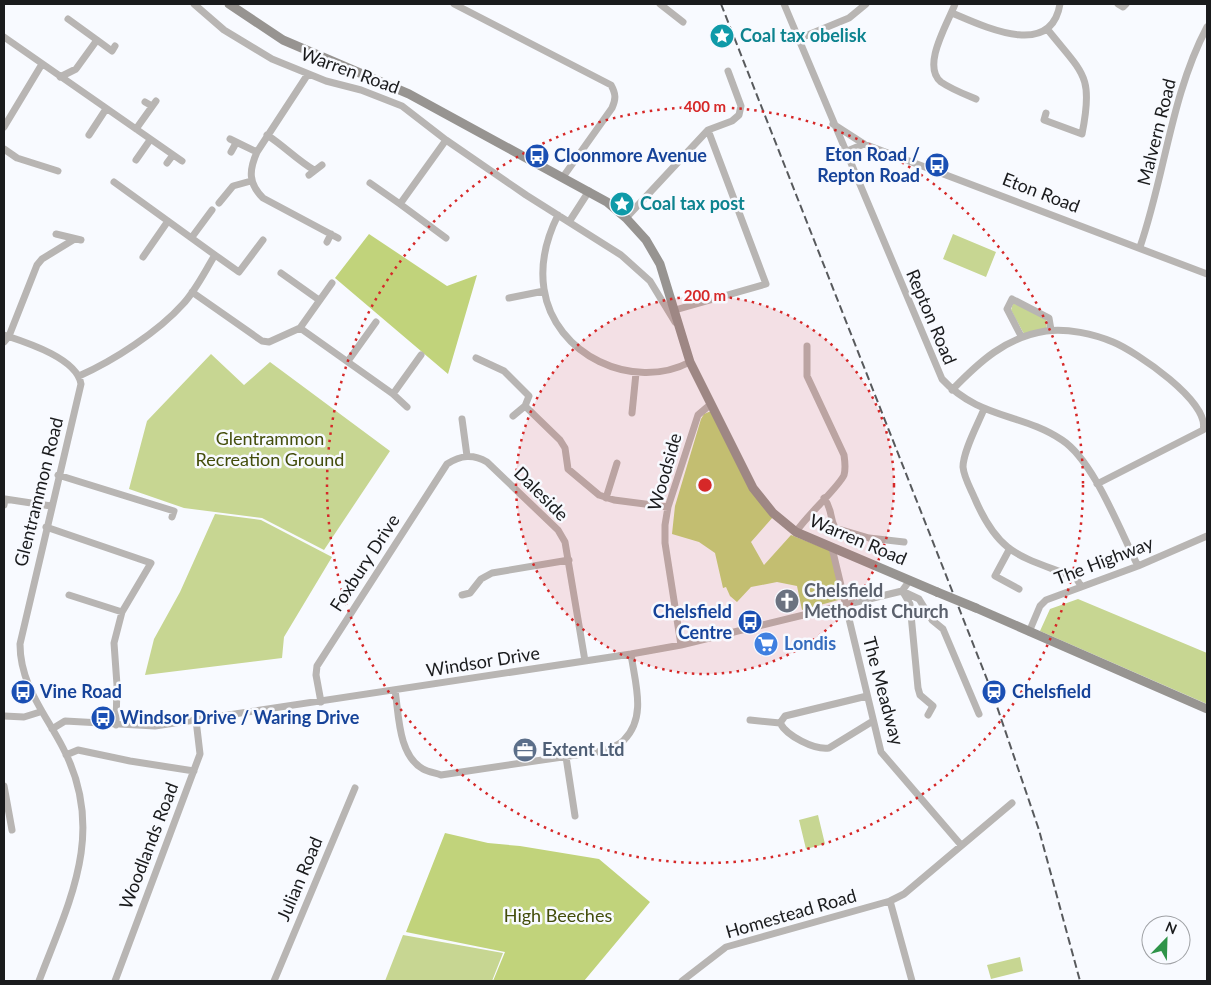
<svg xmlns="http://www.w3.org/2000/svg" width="1211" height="985" viewBox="0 0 1211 985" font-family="Lato,sans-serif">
  <rect width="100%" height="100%" fill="#f8faff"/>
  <path fill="#c7d692" d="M953,234L996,252L986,277L943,259Z
    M1013,303L1046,318L1047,330L1024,334L1011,310Z
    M211,354L244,385L270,362L390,451L324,550L262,518L184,508L129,489L147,421Z
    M215,514L261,520L332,557L284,637L282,658L145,675L154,639L180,592Z
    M1078,599L1207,653V704L1040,631L1050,609Z
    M818,815L825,844L806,849L799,820Z
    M403,935L503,953L492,981H385Z
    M1020,957L1023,971L991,979L987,965Z"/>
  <path fill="#c1d37b" d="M369,234L447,286L477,275L448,374L335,278Z
    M711,411L773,517L751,542L764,565L791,535L831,551L842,599L802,610L797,586L777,582L751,587L737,602L730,596L726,587L723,588L715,553L699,542L672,534L675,506L701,419L704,414Z
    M445,833L488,843L520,846L599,859L650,902L584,981H493L505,952L406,932Z"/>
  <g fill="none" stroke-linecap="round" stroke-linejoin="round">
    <path stroke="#b8b5b3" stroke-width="7" d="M194,4L224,30L272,59L326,81L361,90L402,106L446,140L526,195L621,255L650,281L675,322
      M454,4L611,85C616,94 616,99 612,108L563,177
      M660,4L683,22
      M784,4L942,379C979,419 1022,413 1062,440C1094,461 1120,531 1138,566
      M955,4C948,23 921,66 941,82C951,89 964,94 976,99
      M1118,4L1123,7L1126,4
      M952,13C985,27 1051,59 1060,4
      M4,37L182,161
      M798,39L849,18L866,4
      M97,40L112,51L115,46
      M308,74L257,152C249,170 248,183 263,198L338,238
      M60,77L76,69L97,40L68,19
      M145,102L152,106
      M1046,113L1044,120L1082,134C1094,75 1083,74 1048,30
      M833,124L864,144L1207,274
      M4,127L42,64
      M136,129L156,101
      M89,135L106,109
      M267,135C284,146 297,160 314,170
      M230,139L257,152
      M4,149L17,158L58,171
      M231,152L236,143
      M845,152L864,144
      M136,160L150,140
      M167,163L173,155
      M309,175L322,165
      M370,183L400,204L446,140
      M219,203L233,186L251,181
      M400,204L446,238
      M558,215C546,239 540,263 544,289C554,355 633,392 690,362
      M626,218L708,130L732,121L739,115L741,106L728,71
      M569,222L589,191
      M56,234L81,240
      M192,237L212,210
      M327,242L331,234
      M1140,247C1165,175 1171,95 1207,27
      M215,255L239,272L263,240
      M143,257L168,221
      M281,273L319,300
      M192,292L262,341L269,342L300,328L393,394L407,407
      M509,298L544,291
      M675,310L766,284L708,130
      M300,328L332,283
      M4,335C25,342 77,358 81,384L20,644C20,685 45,713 63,748C107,832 69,902 39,981
      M1021,336L1007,309L1012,299L1049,318L1051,330
      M4,342L9,336L37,265L42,259L73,240
      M476,358L504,371L529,396L525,406L513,416
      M348,361L376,322
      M79,376C113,361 158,332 183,304C196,290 205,271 215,255L114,182
      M952,390C979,362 1006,337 1046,331C1067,328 1094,334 1113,342C1135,351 1211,402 1203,430L1097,484
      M393,394L421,355
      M525,406L560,440L565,448L568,469L599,495L614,500L668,507
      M984,409C978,424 963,451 963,467C964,478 971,489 975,499C1000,557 1022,556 1076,578L1081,586
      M632,413L636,373
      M462,419L467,456
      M58,475L174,511L172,517
      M606,498L617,463
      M824,498C833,510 829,517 835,528L869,538L904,542
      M4,505L5,499L51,506
      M46,527L151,563L122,612L114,643L117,685L116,725
      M796,532C806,516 839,487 844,475C846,468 845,462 844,455L807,376V346
      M832,548L881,752L961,845
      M1009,550L995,576L1019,589
      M902,591L919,599L932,620L943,629L979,714
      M903,592L910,604L918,688L920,695L933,706L928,715
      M69,595L122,612
      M462,595L470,593L481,579L492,573L569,560
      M1029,632L1040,606L1046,600L1138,566L1207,536
      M681,645L665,543V525L668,507L698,415L711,404
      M395,690C399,715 398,755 423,769C428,772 436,773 441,775L603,751C609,748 619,746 624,740C647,717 635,683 631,654
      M867,696L785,716L780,723C787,736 814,750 829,748L873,721
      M321,702L316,675L317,666L447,464C461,455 473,454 487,462L558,530L565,542L585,661
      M4,716L24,717L40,712
      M750,720L780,723
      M52,729L65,721L155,726L631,654L681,645L902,591L910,580
      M66,755L78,750L130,761L194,771
      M566,757L575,816
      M4,786L12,830
      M890,901L912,981
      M115,981L200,754L196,720
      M274,981L355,788
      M682,981L726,947L890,901L904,894L1012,803"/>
    <path stroke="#979491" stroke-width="9" d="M229,4L283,40L409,94L607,202L626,218L646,240L660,264L690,362L753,488L773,513L796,532L937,592
      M976,608L1207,709"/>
    <path stroke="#585a5d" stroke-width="2" stroke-dasharray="8 4" stroke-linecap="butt" d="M721,4L992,692L1039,830L1080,981"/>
    <path stroke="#979491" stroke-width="9" d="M937,592L976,608"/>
  </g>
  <circle cx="705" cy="485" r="189" fill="#d62828" fill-opacity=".12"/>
  <g fill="none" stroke="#d62828" stroke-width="2.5" stroke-dasharray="2.5 5">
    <circle cx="705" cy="485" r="189"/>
    <circle cx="705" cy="485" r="378"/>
  </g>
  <defs>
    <symbol id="sight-disc" viewBox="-11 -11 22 22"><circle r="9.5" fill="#0f9aa8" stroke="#f8faff"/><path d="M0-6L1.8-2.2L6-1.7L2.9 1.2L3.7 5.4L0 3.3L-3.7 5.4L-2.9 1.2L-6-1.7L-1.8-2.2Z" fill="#fff"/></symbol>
    <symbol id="bus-disc" viewBox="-11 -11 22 22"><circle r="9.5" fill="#1a4fb4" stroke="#f8faff"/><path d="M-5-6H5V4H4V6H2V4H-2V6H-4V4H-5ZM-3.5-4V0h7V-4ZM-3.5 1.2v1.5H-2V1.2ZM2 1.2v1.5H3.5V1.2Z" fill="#fff"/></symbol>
    <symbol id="church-disc" viewBox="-11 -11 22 22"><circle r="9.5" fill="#6b7280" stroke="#f8faff"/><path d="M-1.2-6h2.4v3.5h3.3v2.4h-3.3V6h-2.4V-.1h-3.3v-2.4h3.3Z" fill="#fff"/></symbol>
    <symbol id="supermarket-disc" viewBox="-11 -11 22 22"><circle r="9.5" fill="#3f7fe0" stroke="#f8faff"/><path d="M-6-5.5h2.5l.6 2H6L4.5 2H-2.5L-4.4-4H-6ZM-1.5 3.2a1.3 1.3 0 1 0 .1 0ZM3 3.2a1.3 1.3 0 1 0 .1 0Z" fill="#fff"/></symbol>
    <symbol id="station-disc" viewBox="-11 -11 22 22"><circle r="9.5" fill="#1a4fb4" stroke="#f8faff"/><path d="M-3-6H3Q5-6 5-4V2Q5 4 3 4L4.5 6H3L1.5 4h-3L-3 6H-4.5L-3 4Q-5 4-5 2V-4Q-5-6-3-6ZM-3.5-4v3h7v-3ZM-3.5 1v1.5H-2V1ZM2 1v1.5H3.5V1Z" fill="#fff"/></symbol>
    <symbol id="office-disc" viewBox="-11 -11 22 22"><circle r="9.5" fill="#5c6f8a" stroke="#f8faff"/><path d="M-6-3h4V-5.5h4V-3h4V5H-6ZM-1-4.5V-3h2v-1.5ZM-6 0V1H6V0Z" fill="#fff"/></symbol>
  </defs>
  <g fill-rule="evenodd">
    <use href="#sight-disc" x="708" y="22" width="28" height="28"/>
    <use href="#bus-disc" x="523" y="142" width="28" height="28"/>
    <use href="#bus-disc" x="923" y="151" width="28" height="28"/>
    <use href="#sight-disc" x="608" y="190" width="28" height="28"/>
    <use href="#church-disc" x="773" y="587" width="28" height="28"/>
    <use href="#bus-disc" x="736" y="608" width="28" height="28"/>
    <use href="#supermarket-disc" x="752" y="630" width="28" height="28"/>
    <use href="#bus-disc" x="9" y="678" width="28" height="28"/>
    <use href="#station-disc" x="980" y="678" width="28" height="28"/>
    <use href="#bus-disc" x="89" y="704" width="28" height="28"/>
    <use href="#office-disc" x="511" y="736" width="28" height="28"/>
  </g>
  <g text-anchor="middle" stroke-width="5" stroke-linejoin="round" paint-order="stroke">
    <g font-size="18" font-weight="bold" fill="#0d838f" stroke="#f8faff" text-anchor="start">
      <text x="740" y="42">Coal tax obelisk</text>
      <text x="640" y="210">Coal tax post</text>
    </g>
    <g font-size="18" fill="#1a1b1d" stroke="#f8faff">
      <text transform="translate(350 71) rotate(20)" y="6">Warren Road</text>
      <text transform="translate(1157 132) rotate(-76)" y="6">Malvern Road</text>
      <text transform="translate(1041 193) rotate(21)" y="6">Eton Road</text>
      <text transform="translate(931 317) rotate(67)" y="6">Repton Road</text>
      <text transform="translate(665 472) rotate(-74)" y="6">Woodside</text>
      <text transform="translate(39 492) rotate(-76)" y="6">Glentrammon Road</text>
      <text transform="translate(541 494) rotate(45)" y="6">Daleside</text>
      <text transform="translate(858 540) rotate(23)" y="6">Warren Road</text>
      <text transform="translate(1104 561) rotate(-21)" y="6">The Highway</text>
      <text transform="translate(365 563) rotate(-57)" y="6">Foxbury Drive</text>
      <text transform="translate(483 662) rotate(-9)" y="6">Windsor Drive</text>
      <text transform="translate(883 691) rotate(75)" y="6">The Meadway</text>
      <text transform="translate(149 846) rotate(-69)" y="6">Woodlands Road</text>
      <text transform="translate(300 879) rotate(-67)" y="6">Julian Road</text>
      <text transform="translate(791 914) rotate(-16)" y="6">Homestead Road</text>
    </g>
    <g font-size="18" font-weight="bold" fill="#164399" stroke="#f8faff" text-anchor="start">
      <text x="920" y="161" text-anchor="end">Eton Road /<tspan x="920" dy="21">Repton Road</tspan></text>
      <text x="554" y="162">Cloonmore Avenue</text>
      <text x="732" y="618" text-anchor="end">Chelsfield<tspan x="732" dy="21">Centre</tspan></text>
      <text x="40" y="698">Vine Road</text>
      <text x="1012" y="698">Chelsfield</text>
      <text x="120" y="724">Windsor Drive / Waring Drive</text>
    </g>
    <g font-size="18" fill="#434d0b" stroke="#f8faff">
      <text x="270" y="445">Glentrammon<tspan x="270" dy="21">Recreation Ground</tspan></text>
      <text x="558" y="922">High Beeches</text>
    </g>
    <g font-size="18" font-weight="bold" fill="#5b616d" stroke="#f8faff" text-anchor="start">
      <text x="804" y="597">Chelsfield<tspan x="804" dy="21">Methodist Church</tspan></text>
    </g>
    <g font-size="18" font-weight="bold" fill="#366cbe" stroke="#f8faff" text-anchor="start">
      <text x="784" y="650">Londis</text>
    </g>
    <g font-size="18" font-weight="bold" fill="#4e5e75" stroke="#f8faff" text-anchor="start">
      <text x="542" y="756">Extent Ltd</text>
    </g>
  </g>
  <circle cx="705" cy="485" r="8" fill="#d62828" stroke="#f8faff" stroke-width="2.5"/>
  <g font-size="15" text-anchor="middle" font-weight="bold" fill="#d62828" stroke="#f8faff" stroke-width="5" stroke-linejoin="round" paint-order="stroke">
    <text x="705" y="112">400 m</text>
    <text x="705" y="301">200 m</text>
  </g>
  <rect width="1211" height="985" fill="none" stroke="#1a1b1d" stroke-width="10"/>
  <g transform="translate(1166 940) rotate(23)"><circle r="24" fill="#f8faff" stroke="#9fa1a5"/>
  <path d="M0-4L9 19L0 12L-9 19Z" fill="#2f9449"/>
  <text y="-8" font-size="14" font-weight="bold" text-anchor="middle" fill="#1a1b1d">N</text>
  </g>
</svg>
